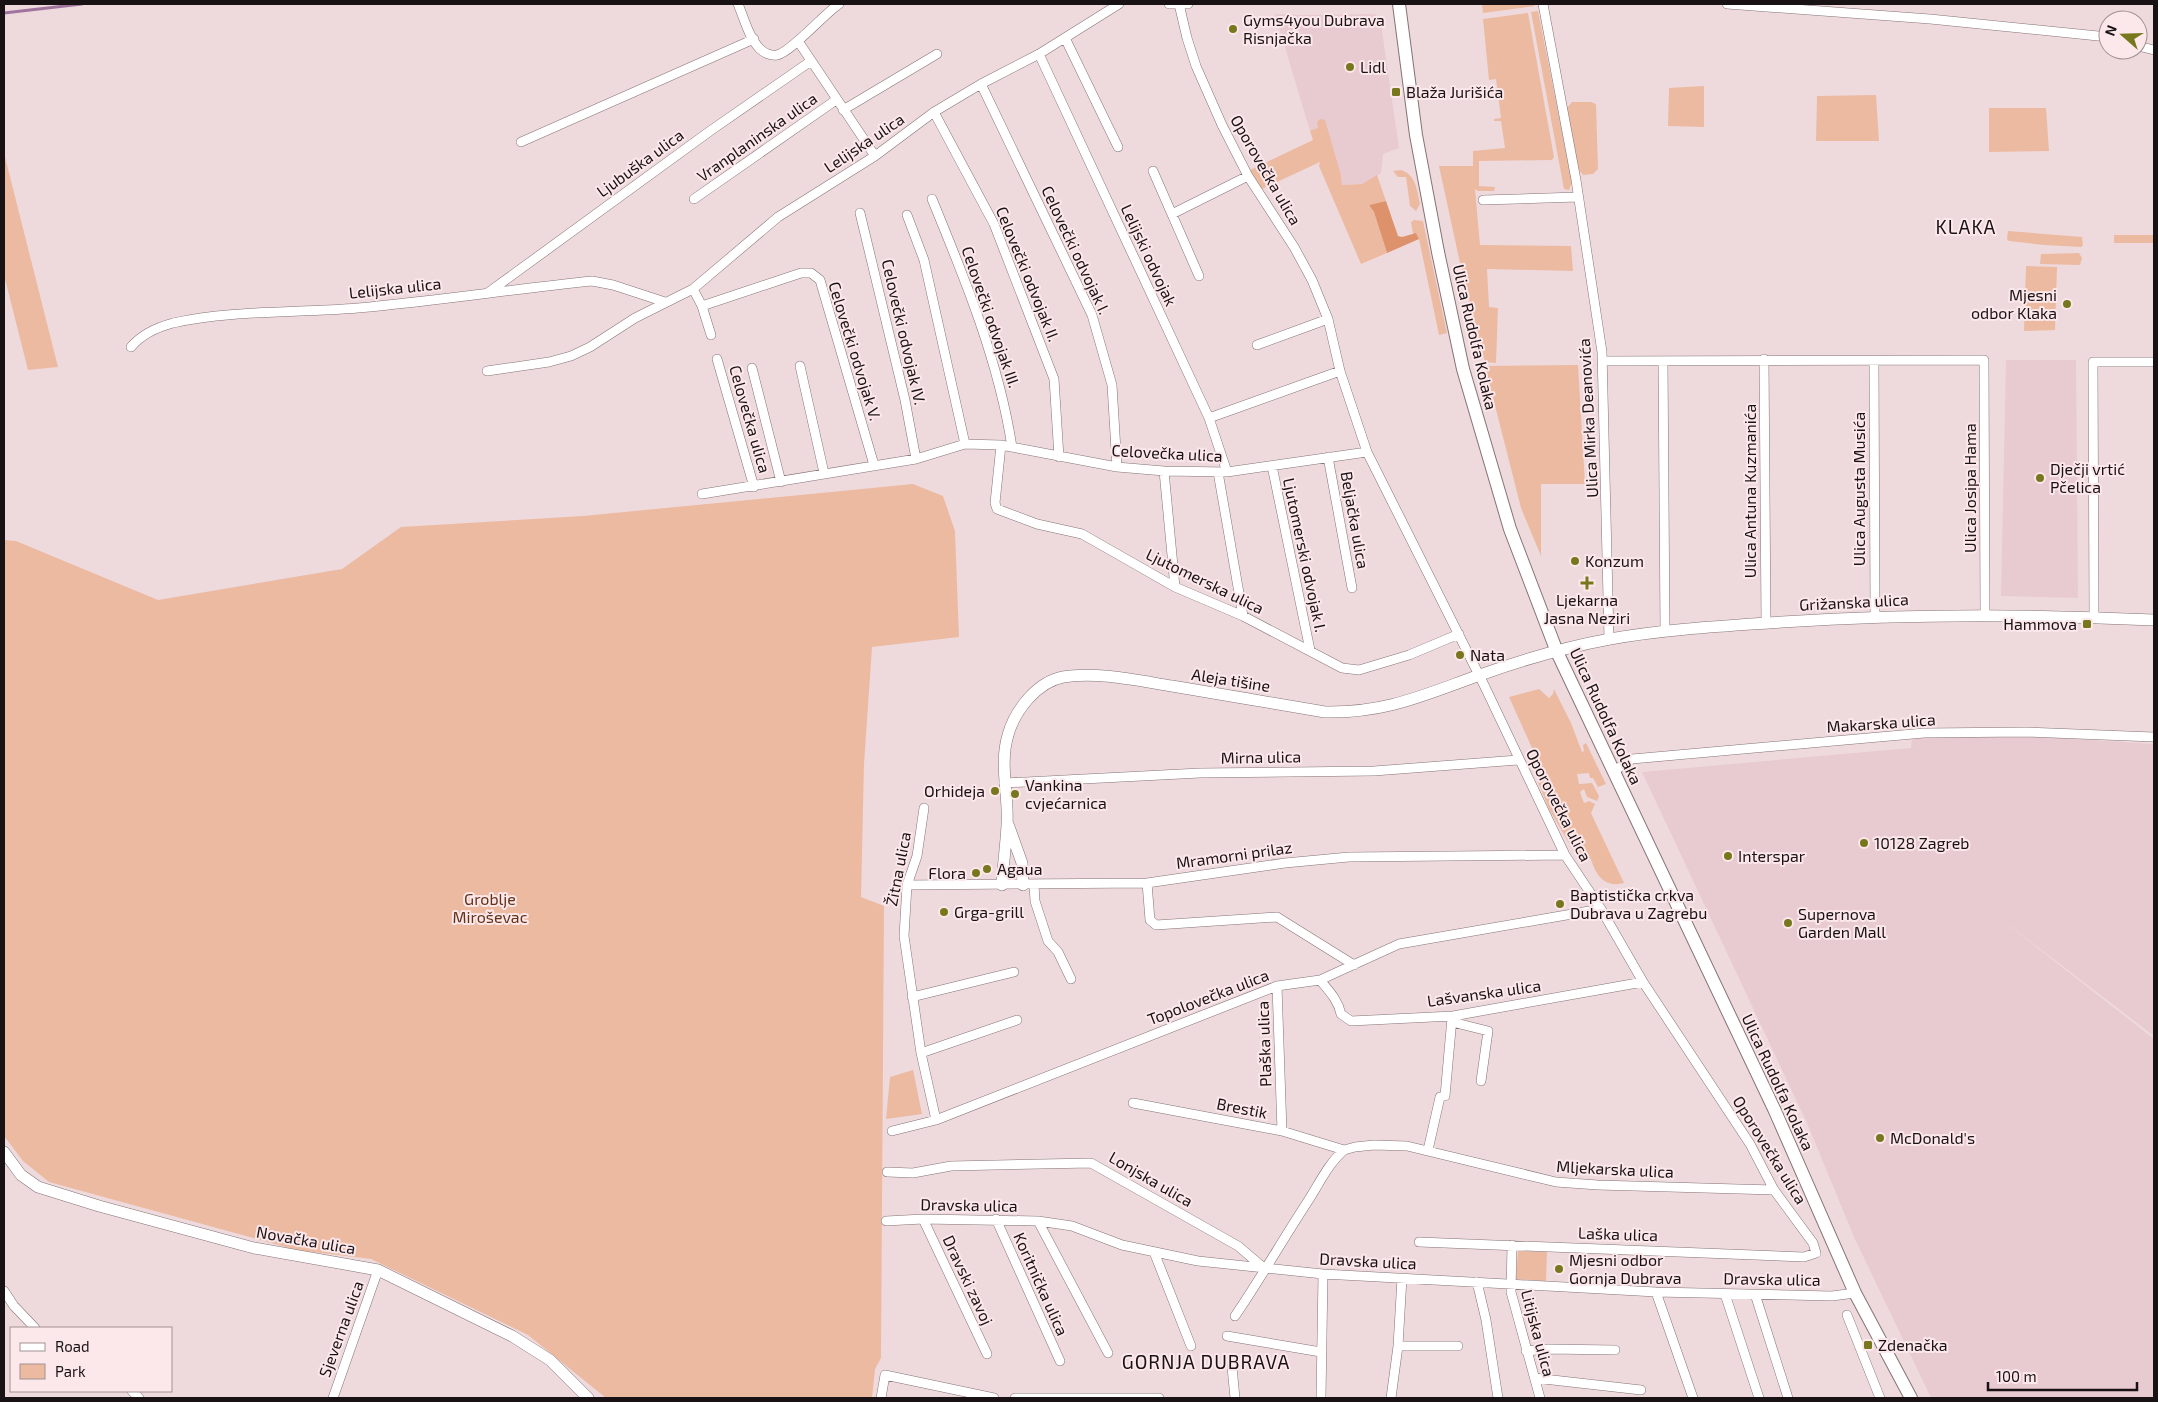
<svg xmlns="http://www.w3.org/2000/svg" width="2158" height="1402" viewBox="0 0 2158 1402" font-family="'Exo 2',sans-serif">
  <rect width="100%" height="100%" fill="#eedadd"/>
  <path fill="#e8cbd0" d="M1275,14L1299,15L1374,14L1378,16L1381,24L1399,148L1383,154L1381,173L1378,175L1362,184L1342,185L1341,175L1326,127L1310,131Z
    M2006,360H2076L2078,598L2001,596Z
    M1997,734L2154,744V1036L1997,916L2154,1039V1398H1931L1854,1237L1807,1123L1642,772L1911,748L1912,736Z"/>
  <path fill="#ecbaa1" d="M1491,4H1533L1535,6L1483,13L1482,5Z
    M1538,11L1572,182L1569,190L1564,189L1531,12Z
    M1528,13L1554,157L1552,160L1479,161V186L1495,187L1494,191H1478L1475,189L1480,245L1571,246L1573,271L1487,269L1489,307L1498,308L1496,363L1485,362L1460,263L1439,166H1473V151L1505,148L1501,121H1494V119L1501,118L1496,79L1489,80L1483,19Z
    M1704,86V127L1668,126L1669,88Z
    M1876,95L1879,141H1816L1817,96Z
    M1572,102H1591L1596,104L1598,169L1593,174L1583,175L1579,170L1566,109Z
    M1989,108H2046L2049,151L1989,152Z
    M1320,119L1325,120L1341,175L1342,185L1362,184L1377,175L1386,201L1369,205L1374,212L1387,253L1361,264L1319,166L1320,162L1262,189L1250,170L1313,140L1310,131L1318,128L1317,122Z
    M4,153L58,367L28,370L4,275Z
    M1401,170C1416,175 1417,190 1420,204L1416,211L1410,206L1406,177H1398L1393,171Z
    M1414,220L1423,221L1447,333L1439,335L1419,239L1416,233L1413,234L1411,222Z
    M2008,231L2082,237L2083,245L2081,247L2044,245L2009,241L2007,239Z
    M2114,235H2154V243H2114Z
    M2079,253L2082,258L2080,265L2040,264L2041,254Z
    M2026,266L2057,267L2055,330L2024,331Z
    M1578,365L1585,484H1541V556L1521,508L1485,366Z
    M913,484L943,496L955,531L959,637L872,647L864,764L861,897L884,906L881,1358L875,1369L872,1398H606L528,1335L371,1259L297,1250L49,1182L23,1161L4,1136V540L16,541L158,600L342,569L401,527L583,516Z
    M1539,689L1549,698L1553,694L1554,689L1571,723L1582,752L1584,751L1583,745L1586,743L1606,784L1598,787L1593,778H1590L1589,773L1577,774L1579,784L1592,783L1599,796L1597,801L1587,797L1584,789L1580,792L1584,803L1589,801L1595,804L1591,813L1624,883C1605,888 1596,876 1591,859L1573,850L1549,809L1538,782L1539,773L1536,757L1509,697Z
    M913,1070L922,1114L886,1119L890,1077Z
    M1518,1251L1547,1252L1546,1281L1516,1279Z"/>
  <path fill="#dd926b" d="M1386,201L1398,236L1402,237L1416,233L1419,239L1387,253L1374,212L1369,205Z"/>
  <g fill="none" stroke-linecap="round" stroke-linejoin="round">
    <path stroke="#a0749e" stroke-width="3" d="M4,13L82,4"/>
    <defs>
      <path id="minor" d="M738,4C744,18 749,38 760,49C764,53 771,56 777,55C791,52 824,14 839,4
        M1169,4H1188
        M1179,4L1187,38L1196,66L1222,125L1248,176L1294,247L1312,280L1328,319L1340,371L1367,452L1485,687L1565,855L1601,909L1643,982L1750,1144L1774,1190L1813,1243L1816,1253L1804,1257L1419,1242
        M1543,4L1576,180L1602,352L1609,639
        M1727,4L1930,19L2108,37
        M1065,38L1118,147
        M798,41L875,156
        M2138,46L2154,50
        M1039,54L1209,418L1227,472
        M981,84L1092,315L1112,385L1117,467
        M843,110L937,54
        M934,112L994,224L1054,379L1059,457
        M521,142L754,39
        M1153,171L1199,276
        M694,199L836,100
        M932,199C965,279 999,362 1012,447
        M1483,200L1578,197
        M860,213L905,400L916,459
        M1172,214L1248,176
        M907,215L924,260L965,444
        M693,289L702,306L711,335
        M489,292L710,131L811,61
        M702,306L801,273H811L820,280L874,465
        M1257,345L1328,319
        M131,347C141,335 158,327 173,323C230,310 299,313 358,308C436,301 514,289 592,281L613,285L665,302
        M717,359L754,487
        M1764,359L1766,623
        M1603,361L1984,360L1985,615
        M1663,361L1665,630
        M1874,361L1875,616
        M800,366L824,473
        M752,368L781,482
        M487,371L549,362L571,356L590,347L635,318L693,289L778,217L875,156L934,112L981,84L1039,54L1119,4
        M1209,418L1340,371
        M1001,445L995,503L997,509L1037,524L1082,534L1175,587L1243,616L1342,668L1359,670L1409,655L1459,634
        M1328,457L1352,588
        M1272,466L1310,650
        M1164,471L1175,587
        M1218,472L1243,616
        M702,494L916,459L965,444L1001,445L1117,467L1164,471L1227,472L1367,452
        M2094,617L2093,362H2154
        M1614,771L1632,759L1924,733L2027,732L2154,737
        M1004,783L1200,773L1374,771L1518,760
        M924,808L917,856L907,885L904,936L921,1053L936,1120
        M1147,883L1150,920L1156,925L1277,917L1354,965
        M907,885L1147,883L1285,863L1349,857L1565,855
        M1034,885L1035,901L1048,941L1058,952L1071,979
        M1320,980C1329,991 1338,1000 1341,1014L1351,1021L1453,1016L1643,982
        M1277,986L1282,1131
        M912,997L1014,972
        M1452,1022L1488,1031L1481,1081
        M921,1053L1017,1020
        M1445,1096L1452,1018
        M1133,1103L1282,1131L1344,1150L1355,1147L1374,1145L1407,1146L1556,1182L1598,1185L1774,1190
        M892,1131L936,1120L1277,986L1320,980L1399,944L1601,909
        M1428,1150L1440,1097
        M887,1172L913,1173L951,1166L1091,1163L1238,1246L1265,1269
        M923,1219L987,1354
        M996,1219L1060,1361
        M886,1221L923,1219L1038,1221L1072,1226L1122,1245L1198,1261L1323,1274L1656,1292L1832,1296L1855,1293
        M1038,1221L1108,1353
        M1512,1245L1511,1292L1540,1398
        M1154,1252L1191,1346
        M1477,1282L1486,1320L1498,1398
        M4,1291L14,1306L35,1328
        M1656,1292L1693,1398
        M1725,1294L1759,1398
        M1755,1294L1788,1398
        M1847,1315L1880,1398
        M1235,1316C1261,1278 1283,1239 1308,1201C1319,1184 1328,1164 1344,1150
        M1227,1336L1321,1352
        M1398,1346H1458
        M1526,1351L1548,1349L1615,1350
        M1232,1367L1235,1398
        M1535,1378L1641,1390
        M132,1391L139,1398
        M333,1398L378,1270
        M881,1398L885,1375L994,1398
        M1015,1398H1159
        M1321,1398L1323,1274
        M1391,1398L1398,1346L1402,1278"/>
      <path id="tertiary" d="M1008,824L1022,863L1023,885
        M1002,885C1003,865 1006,845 1007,825C1009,794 999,765 1008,735C1015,710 1037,682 1063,677C1096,671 1140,681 1172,686C1223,695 1274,703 1325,712C1387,713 1423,695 1480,675C1522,660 1566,647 1610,639C1667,629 1725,626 1782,622C1907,614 2030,614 2154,620
        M4,1152L21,1175L38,1187L99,1206L254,1248L378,1270L512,1336L550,1360L588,1398"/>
      <path id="secondary" d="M1399,4L1416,135L1438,252L1463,369L1510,529L1557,652L1775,1111L1855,1293L1911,1398"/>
    </defs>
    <use href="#minor" stroke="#857375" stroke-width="10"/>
    <use href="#tertiary" stroke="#857375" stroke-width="12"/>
    <use href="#secondary" stroke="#857375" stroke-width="14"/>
    <use href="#minor" stroke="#fff" stroke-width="9"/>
    <use href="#tertiary" stroke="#fff" stroke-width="11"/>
    <use href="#secondary" stroke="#fff" stroke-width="12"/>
  </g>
  <g fill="#77781e" stroke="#fce7ea" stroke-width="2">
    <circle cx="1233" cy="29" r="5"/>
    <circle cx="1350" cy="67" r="5"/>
    <rect x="1391" y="87" width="10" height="10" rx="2.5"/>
    <circle cx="2067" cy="304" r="5"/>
    <circle cx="2040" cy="478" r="5"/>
    <circle cx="1575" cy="561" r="5"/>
    <path d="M1584.5 575.5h5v5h5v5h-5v5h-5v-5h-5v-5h5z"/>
    <rect x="2082" y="619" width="10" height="10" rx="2.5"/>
    <circle cx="1460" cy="655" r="5"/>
    <circle cx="995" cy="791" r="5"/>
    <circle cx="1015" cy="794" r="5"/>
    <circle cx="1864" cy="843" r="5"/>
    <circle cx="1728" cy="856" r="5"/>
    <circle cx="987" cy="869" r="5"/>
    <circle cx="976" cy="873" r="5"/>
    <circle cx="1560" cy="904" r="5"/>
    <circle cx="944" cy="912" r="5"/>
    <circle cx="1788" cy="923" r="5"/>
    <circle cx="1880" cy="1138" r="5"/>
    <circle cx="1559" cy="1269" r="5"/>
    <rect x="1863" y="1340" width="10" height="10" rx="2.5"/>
  </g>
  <g text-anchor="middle" stroke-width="4" stroke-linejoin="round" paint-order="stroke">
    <g font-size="16" fill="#191214" stroke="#fce7ea" text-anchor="start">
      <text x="1243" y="26">Gyms4you Dubrava<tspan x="1243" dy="18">Risnjačka</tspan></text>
      <text x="1360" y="73">Lidl</text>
      <text x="1406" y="98">Blaža Jurišića</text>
      <text x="2057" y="301" text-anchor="end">Mjesni<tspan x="2057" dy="18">odbor Klaka</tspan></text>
      <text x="2050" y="475">Dječji vrtić<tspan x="2050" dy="18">Pčelica</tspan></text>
      <text x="1585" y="567">Konzum</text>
      <text x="1587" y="606" text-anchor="middle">Ljekarna<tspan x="1587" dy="18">Jasna Neziri</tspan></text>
      <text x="2077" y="630" text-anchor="end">Hammova</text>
      <text x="1470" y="661">Nata</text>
      <text x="1025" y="791">Vankina<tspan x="1025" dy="18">cvjećarnica</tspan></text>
      <text x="985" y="797" text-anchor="end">Orhideja</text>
      <text x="1874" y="849">10128 Zagreb</text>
      <text x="1738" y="862">Interspar</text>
      <text x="997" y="875">Agaua</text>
      <text x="966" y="879" text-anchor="end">Flora</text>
      <text x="1570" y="901">Baptistička crkva<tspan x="1570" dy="18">Dubrava u Zagrebu</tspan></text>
      <text x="954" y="918">Grga-grill</text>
      <text x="1798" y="920">Supernova<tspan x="1798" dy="18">Garden Mall</tspan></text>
      <text x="1890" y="1144">McDonald's</text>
      <text x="1569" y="1266">Mjesni odbor<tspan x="1569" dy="18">Gornja Dubrava</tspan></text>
      <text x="1878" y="1351">Zdenačka</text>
    </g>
    <g font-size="16" fill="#191214" stroke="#fce7ea">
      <text transform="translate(757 137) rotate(-35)" y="6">Vranplaninska ulica</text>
      <text transform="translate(864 143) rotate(-34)" y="6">Lelijska ulica</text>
      <text transform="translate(640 163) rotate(-36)" y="6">Ljubuška ulica</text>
      <text transform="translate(1266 170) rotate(60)" y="6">Oporovečka ulica</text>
      <text transform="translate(1076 250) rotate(65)" y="6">Celovečki odvojak I.</text>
      <text transform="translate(1149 255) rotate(65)" y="6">Lelijski odvojak</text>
      <text transform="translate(1028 274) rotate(68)" y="6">Celovečki odvojak II.</text>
      <text transform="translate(395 288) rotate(-6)" y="6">Lelijska ulica</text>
      <text transform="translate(991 317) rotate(71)" y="6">Celovečki odvojak III.</text>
      <text transform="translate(904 332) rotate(77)" y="6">Celovečki odvojak IV.</text>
      <text transform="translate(1475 337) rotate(77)" y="6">Ulica Rudolfa Kolaka</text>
      <text transform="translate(855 351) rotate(73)" y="6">Celovečki odvojak V.</text>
      <text transform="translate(1588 418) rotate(-93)" y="6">Ulica Mirka Deanovića</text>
      <text transform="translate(750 419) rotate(74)" y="6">Celovečka ulica</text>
      <text transform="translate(1167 453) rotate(3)" y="6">Celovečka ulica</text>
      <text transform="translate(1970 488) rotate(-90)" y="6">Ulica Josipa Hama</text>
      <text transform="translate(1859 489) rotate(-90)" y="6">Ulica Augusta Musića</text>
      <text transform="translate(1750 491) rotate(-90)" y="6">Ulica Antuna Kuzmanića</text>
      <text transform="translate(1355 520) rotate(80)" y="6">Beljačka ulica</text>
      <text transform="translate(1305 555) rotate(78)" y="6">Ljutomerski odvojak I.</text>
      <text transform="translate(1205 581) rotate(26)" y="6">Ljutomerska ulica</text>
      <text transform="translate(1854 602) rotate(-3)" y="6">Grižanska ulica</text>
      <text transform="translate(1231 680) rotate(9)" y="6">Aleja tišine</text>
      <text transform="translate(1606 716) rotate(65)" y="6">Ulica Rudolfa Kolaka</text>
      <text transform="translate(1881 723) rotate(-4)" y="6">Makarska ulica</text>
      <text transform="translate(1261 757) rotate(-1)" y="6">Mirna ulica</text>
      <text transform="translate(1559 805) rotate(63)" y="6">Oporovečka ulica</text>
      <text transform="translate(1234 855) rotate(-8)" y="6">Mramorni prilaz</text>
      <text transform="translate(898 869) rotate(-79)" y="6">Žitna ulica</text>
      <text transform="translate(1484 993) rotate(-8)" y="6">Lašvanska ulica</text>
      <text transform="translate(1208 997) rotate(-21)" y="6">Topolovečka ulica</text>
      <text transform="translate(1264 1044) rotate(-92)" y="6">Plaška ulica</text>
      <text transform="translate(1778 1082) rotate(65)" y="6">Ulica Rudolfa Kolaka</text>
      <text transform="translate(1242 1108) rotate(11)" y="6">Brestik</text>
      <text transform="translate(1770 1150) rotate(58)" y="6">Oporovečka ulica</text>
      <text transform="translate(1615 1169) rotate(3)" y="6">Mljekarska ulica</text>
      <text transform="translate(1151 1179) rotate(30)" y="6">Lonjska ulica</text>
      <text transform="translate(969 1205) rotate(1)" y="6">Dravska ulica</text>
      <text transform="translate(1618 1234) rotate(2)" y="6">Laška ulica</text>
      <text transform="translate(306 1240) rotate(10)" y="6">Novačka ulica</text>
      <text transform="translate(1368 1261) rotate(3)" y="6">Dravska ulica</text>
      <text transform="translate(1772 1279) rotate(1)" y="6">Dravska ulica</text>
      <text transform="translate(968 1280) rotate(65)" y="6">Dravski zavoj</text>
      <text transform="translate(1041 1284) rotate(66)" y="6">Koritnička ulica</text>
      <text transform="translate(341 1329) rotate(-70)" y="6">Sjeverna ulica</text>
      <text transform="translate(1538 1333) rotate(75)" y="6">Litijska ulica</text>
    </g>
    <g font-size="16" fill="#633216" stroke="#fce7ea">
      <text x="490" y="905">Groblje<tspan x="490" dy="18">Miroševac</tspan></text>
    </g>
    <g font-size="19" letter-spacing="1" fill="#191214" stroke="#fce7ea">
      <text x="1966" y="234">KLAKA</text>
      <text x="1206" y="1369">GORNJA DUBRAVA</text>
    </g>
  </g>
  <rect width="2158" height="1402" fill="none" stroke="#191214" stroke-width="10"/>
  <rect x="10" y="1327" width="162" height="65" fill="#fce7ea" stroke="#a19294"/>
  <rect x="20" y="1343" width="25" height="8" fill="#ffffff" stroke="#a19294"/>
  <text x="55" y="1352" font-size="15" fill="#191214">Road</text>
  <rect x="20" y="1364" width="25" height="15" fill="#ecbaa1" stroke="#a19294"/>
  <text x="55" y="1377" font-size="15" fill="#191214">Park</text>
  <g transform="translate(2123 35) rotate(290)"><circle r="24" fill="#fce7ea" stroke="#a19294"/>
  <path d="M0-4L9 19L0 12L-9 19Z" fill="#77781e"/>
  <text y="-8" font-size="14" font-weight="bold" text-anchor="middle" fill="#191214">N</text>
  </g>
  <path d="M1988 1382v8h149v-8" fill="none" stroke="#191214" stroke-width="2.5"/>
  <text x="1996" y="1382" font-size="15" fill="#191214" stroke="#fce7ea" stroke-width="4" paint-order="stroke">100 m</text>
</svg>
